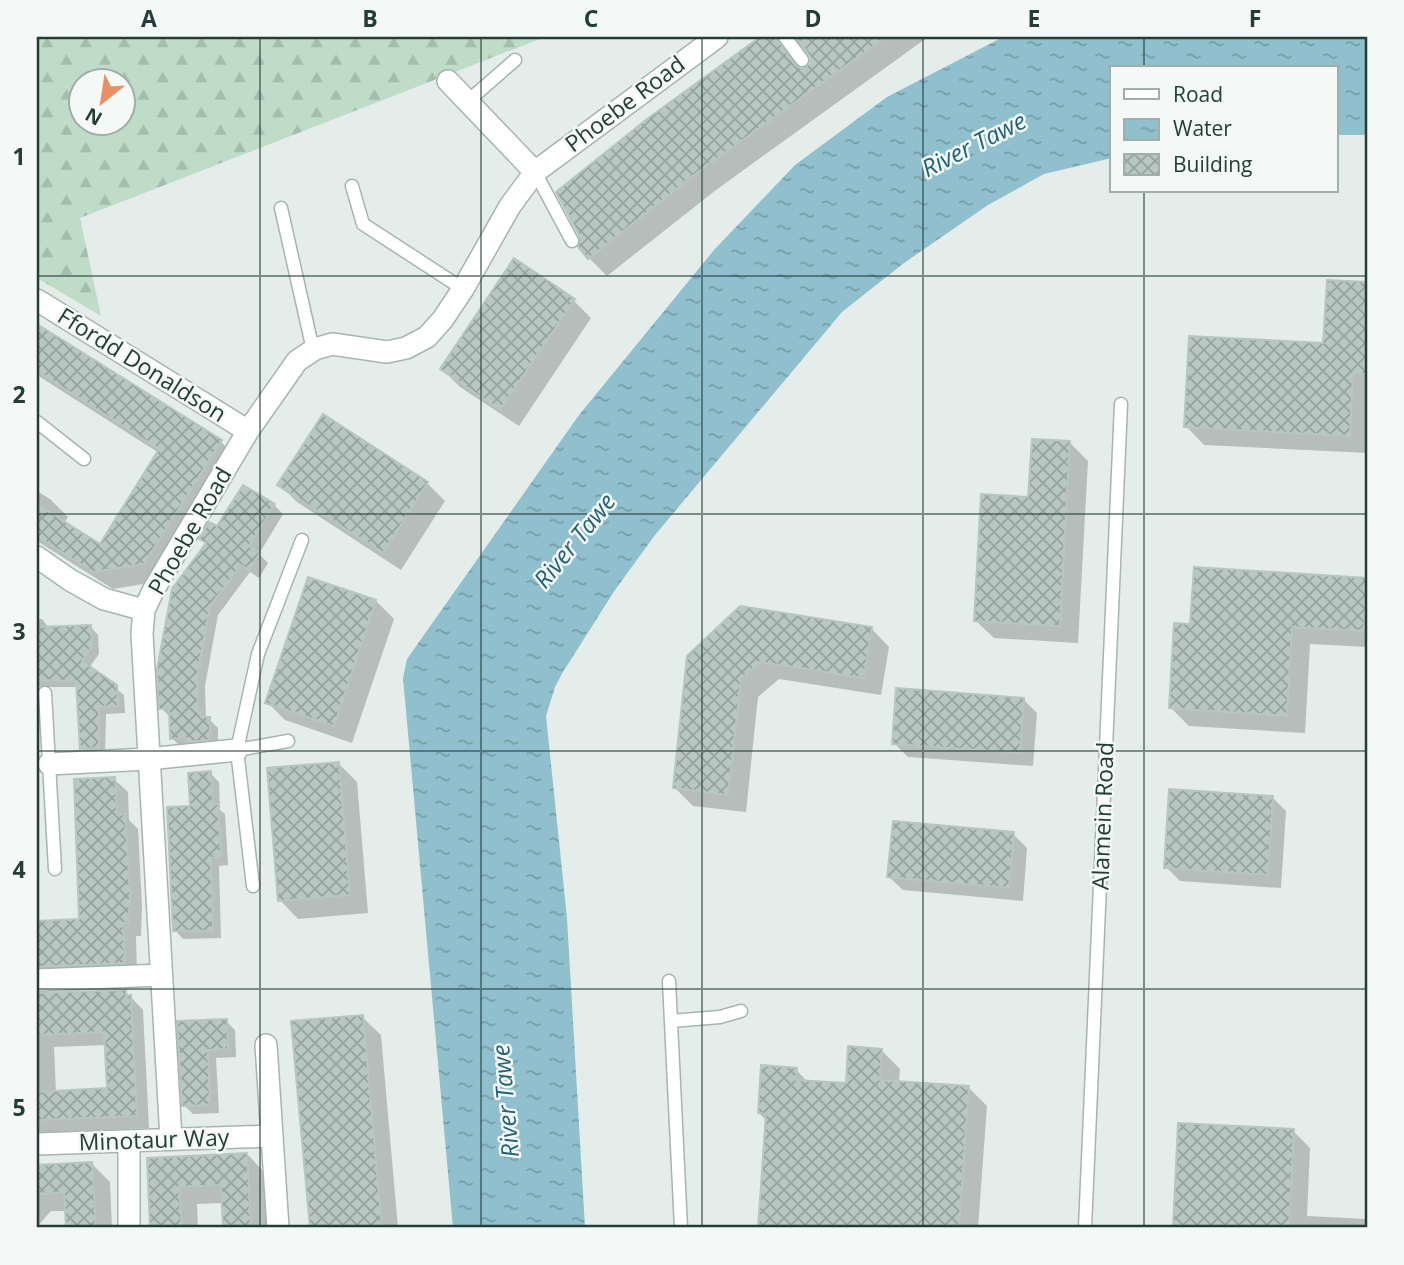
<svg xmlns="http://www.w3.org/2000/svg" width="1404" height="1265" viewBox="0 0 1404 1265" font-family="'Open Sans',sans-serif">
  <defs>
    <pattern id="forest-firs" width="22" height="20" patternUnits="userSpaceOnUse" patternTransform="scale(1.75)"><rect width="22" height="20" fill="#bedcc8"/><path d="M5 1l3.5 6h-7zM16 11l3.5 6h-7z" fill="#a3bead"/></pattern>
    <pattern id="water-ripples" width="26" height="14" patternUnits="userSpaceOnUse" patternTransform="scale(1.75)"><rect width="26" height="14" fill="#90c0ce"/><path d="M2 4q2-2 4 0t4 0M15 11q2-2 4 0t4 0" fill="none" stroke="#759da8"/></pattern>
    <pattern id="building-cross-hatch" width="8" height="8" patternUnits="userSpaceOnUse" patternTransform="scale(1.75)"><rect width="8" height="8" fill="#b9c7c2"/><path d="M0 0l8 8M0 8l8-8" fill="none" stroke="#96a39f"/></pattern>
  </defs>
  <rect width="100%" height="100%" fill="#e4ede9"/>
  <path fill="url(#forest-firs)" fill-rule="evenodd" d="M37,37H545L80,218L101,316L37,278ZM80,80H122V122H80Z"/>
  <path fill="url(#water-ripples)" d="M1003,37H1367V135H1336V68H1112V158L1044,174L988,205L904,263L842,312L655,535L615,590L563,672L555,687L546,716L567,918L585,1228H453L403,678L407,659L579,415L714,250L795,165L887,97Z"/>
  <path fill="#0003" fill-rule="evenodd" d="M767,37H928L716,190L607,276L589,258ZM803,46L813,60L808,69L802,71L794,56L797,48Z
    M1328,282L1367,284V453L1204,445L1186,426L1325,345Z
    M573,300L591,318L519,426L460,387L442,369Z
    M41,328L221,442L239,460L162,581L113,589L37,541V491L50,499L68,517L64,523L100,546L159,453L37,375V335Z
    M323,416L427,483L445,501L401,570L297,502L279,484Z
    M1070,443L1088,461L1078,643L994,638L975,620L1030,498Z
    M274,505L283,514L259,554L268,563L259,578L250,572L218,615L205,686L206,719H209L218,728V748L181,747L172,738L171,718L161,708L207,545L201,539L217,529Z
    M1196,569L1367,580V647L1310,644L1305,733L1189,726L1171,708L1192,625Z
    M376,601L394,619L352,743L285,720L267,702Z
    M37,619H42L49,628L91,627L98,635L99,654L89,668L124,695L125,713L106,714L105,755L90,756L82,748L78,687H37Z
    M871,628L889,647L881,695L779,679L758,697L746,812L693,806L675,788L689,657Z
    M1023,699L1037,713L1033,766L908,757L894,743Z
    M339,764L357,782L368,913L298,919L280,900Z
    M210,773L219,782L220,810L225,814L228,865L219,866L221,938L183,939L175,930Z
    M114,779L128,792L129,820L138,829L142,906L141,936H136L137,976L38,986L37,994V922L81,921Z
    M1273,798L1286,811L1281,888L1180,881L1166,867Z
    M1013,834L1027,848L1023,901L903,890L889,877Z
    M125,991L143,1010L149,1128L37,1133V995ZM106,1045L108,1090L56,1093L54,1047Z
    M362,1017L381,1035L398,1228H311L293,1022Z
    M226,1021L235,1030L236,1057L216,1058L219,1113L193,1114L184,1105L179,1023Z
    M882,1051L900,1069L899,1083L969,1088L987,1106L978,1228H760L767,1121L759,1113L796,1070L808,1082L847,1085Z
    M1180,1125L1293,1131L1310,1148L1307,1216L1365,1219L1367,1228H1175Z
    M247,1154L265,1173L268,1228H225L223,1203L197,1204L198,1228H152L149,1160Z
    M92,1164L110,1182L112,1228H68L67,1211H51L37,1227V1167Z"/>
  <path fill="url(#building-cross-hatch)" stroke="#b7c6c1" stroke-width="2" d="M760,37H776L795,65L802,69L810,64L811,58L796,37H886L698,172L588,259L578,247L580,237L556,192L647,119Z
    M514,258L575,299L500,410L440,369Z
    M1327,280L1367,282V374L1353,373L1350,436L1184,427L1189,336L1323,343Z
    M37,324L222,440L144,564L93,572L37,536V504L100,544L159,449L37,371Z
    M323,414L428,482L383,553L277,485Z
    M1032,439L1070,441L1060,626L974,621L981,494L1028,497Z
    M243,485L275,504L249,546L260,553L249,570L241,565L210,606L197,676L198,712H201V717H210V740L186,742V738L170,739L169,708L159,709L157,669L172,589L206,543L199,539L209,522L217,526Z
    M1194,567L1367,578L1364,631L1292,627L1287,716L1169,708L1174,623L1190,624Z
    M308,577L376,600L334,726L265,703Z
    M740,606L872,627L864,678L760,662L741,679L728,795L673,788L687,656Z
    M91,625L92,646L82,661L117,685L118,706L99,707V748L80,749L76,681L37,680V627Z
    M896,688L1024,698L1020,753L892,744Z
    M339,762L350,895L278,901L267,768Z
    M211,771L213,804H218L221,857L211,858L213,931H173L167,807L190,806L188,773Z
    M115,777L117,815L125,814L130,892L129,923H123L125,963L37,967V921L79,919L74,779Z
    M1169,789L1273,796L1268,875L1164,868Z
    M893,821L1014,832L1009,888L887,877Z
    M126,990V996L131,995L137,1116L37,1120V1092L107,1088L104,1032L37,1035V993Z
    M363,1015L382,1228H310L291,1021Z
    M227,1019L228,1049L208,1050L210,1105L182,1106L177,1021Z
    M848,1046L882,1049L880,1080L969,1086L959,1228H758L766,1114L758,1113L761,1065L797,1068L796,1080L846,1083Z
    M1178,1123L1294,1129L1289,1228H1173Z
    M247,1153L251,1228H223L221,1185L179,1187L182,1228H150L147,1158Z
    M92,1162L96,1228H66L64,1192L37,1194V1165Z"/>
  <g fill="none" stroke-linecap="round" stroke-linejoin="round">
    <defs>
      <path id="lane" d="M785,37L802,60
        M467,102L515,60
        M535,172L572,241
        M352,186L363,224L463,289
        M281,208L313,350
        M37,422L84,459
        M45,693L55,869
        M237,750L288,741
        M253,886L237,750L258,654L302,540
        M669,981L681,1228
        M671,1021L720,1017L741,1011
        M1085,1228L1121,404"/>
      <path id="street" d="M448,81L535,172
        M37,300L248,431
        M37,557L70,580L104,599L144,610
        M49,764L148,759L237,750
        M37,980L161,975
        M266,1045L278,1228
        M171,1139L142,634L144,610L154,589L248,431L297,361L315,349L332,344L387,352L406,348L427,337L443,319L463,289L510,206L535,172L717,37
        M37,1144L272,1136
        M129,1228V1141"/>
    </defs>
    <use href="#lane" stroke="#a7b5b0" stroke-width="15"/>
    <use href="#street" stroke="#a7b5b0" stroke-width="24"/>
    <use href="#lane" stroke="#fff" stroke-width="12"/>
    <use href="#street" stroke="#fff" stroke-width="21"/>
  </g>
  <path fill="none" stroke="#243d38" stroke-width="2" stroke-opacity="0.55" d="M260,37V1228M481,37V1228M702,37V1228M923,37V1228M1144,37V68M1144,191V1228M37,276H1367M37,514H1367M37,751H1367M37,989H1367"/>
  <g text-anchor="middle" stroke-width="5" stroke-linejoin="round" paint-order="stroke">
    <g font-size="23" fill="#243d38" stroke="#f4f9f7">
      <text transform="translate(625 104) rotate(-37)" y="8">Phoebe Road</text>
      <text transform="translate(142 365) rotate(32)" y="8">Ffordd Donaldson</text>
      <text transform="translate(190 531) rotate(-60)" y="8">Phoebe Road</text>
      <text transform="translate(1103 816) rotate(-88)" y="8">Alamein Road</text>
      <text transform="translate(154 1140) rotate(-2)" y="8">Minotaur Way</text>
    </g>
    <g font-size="24" font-style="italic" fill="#226276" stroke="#f4f9f7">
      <text transform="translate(974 145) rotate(-27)" y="8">River Tawe</text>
      <text transform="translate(575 541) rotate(-51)" y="8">River Tawe</text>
      <text transform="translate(506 1101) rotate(-95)" y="8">River Tawe</text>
    </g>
  </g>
  <rect width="1404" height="1265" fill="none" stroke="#f4f9f7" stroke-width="77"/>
  <rect x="1110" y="66" width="228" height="126" fill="#f4f9f7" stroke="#a1aeab" stroke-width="2"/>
  <rect x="1124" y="89" width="35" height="10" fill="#ffffff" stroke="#a1aeab" stroke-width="2"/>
  <text x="1173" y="102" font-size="21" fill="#243d38">Road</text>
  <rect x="1124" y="119" width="35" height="21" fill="url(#water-ripples)" stroke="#a1aeab" stroke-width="2"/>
  <text x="1173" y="136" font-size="21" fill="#243d38">Water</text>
  <rect x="1124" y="154" width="35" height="21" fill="url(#building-cross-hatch)" stroke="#a1aeab" stroke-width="2"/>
  <text x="1173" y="172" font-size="21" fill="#243d38">Building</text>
  <g transform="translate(102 102) rotate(210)"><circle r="33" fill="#f4f9f7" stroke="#a1aeab" stroke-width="2"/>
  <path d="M0-5L12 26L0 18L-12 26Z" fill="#e98f65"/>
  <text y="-10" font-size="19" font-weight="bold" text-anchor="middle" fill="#243d38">N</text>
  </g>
  <rect x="38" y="38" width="1328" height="1188" fill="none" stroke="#243d38" stroke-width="2.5"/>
  <g font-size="23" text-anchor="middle" font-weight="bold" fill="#243d38">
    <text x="149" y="27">A</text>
    <text x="370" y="27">B</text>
    <text x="591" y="27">C</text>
    <text x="813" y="27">D</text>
    <text x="1034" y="27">E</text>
    <text x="1255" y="27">F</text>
    <text x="19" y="165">1</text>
    <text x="19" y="403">2</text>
    <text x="19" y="640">3</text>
    <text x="19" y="878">4</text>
    <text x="19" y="1116">5</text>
  </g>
</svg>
